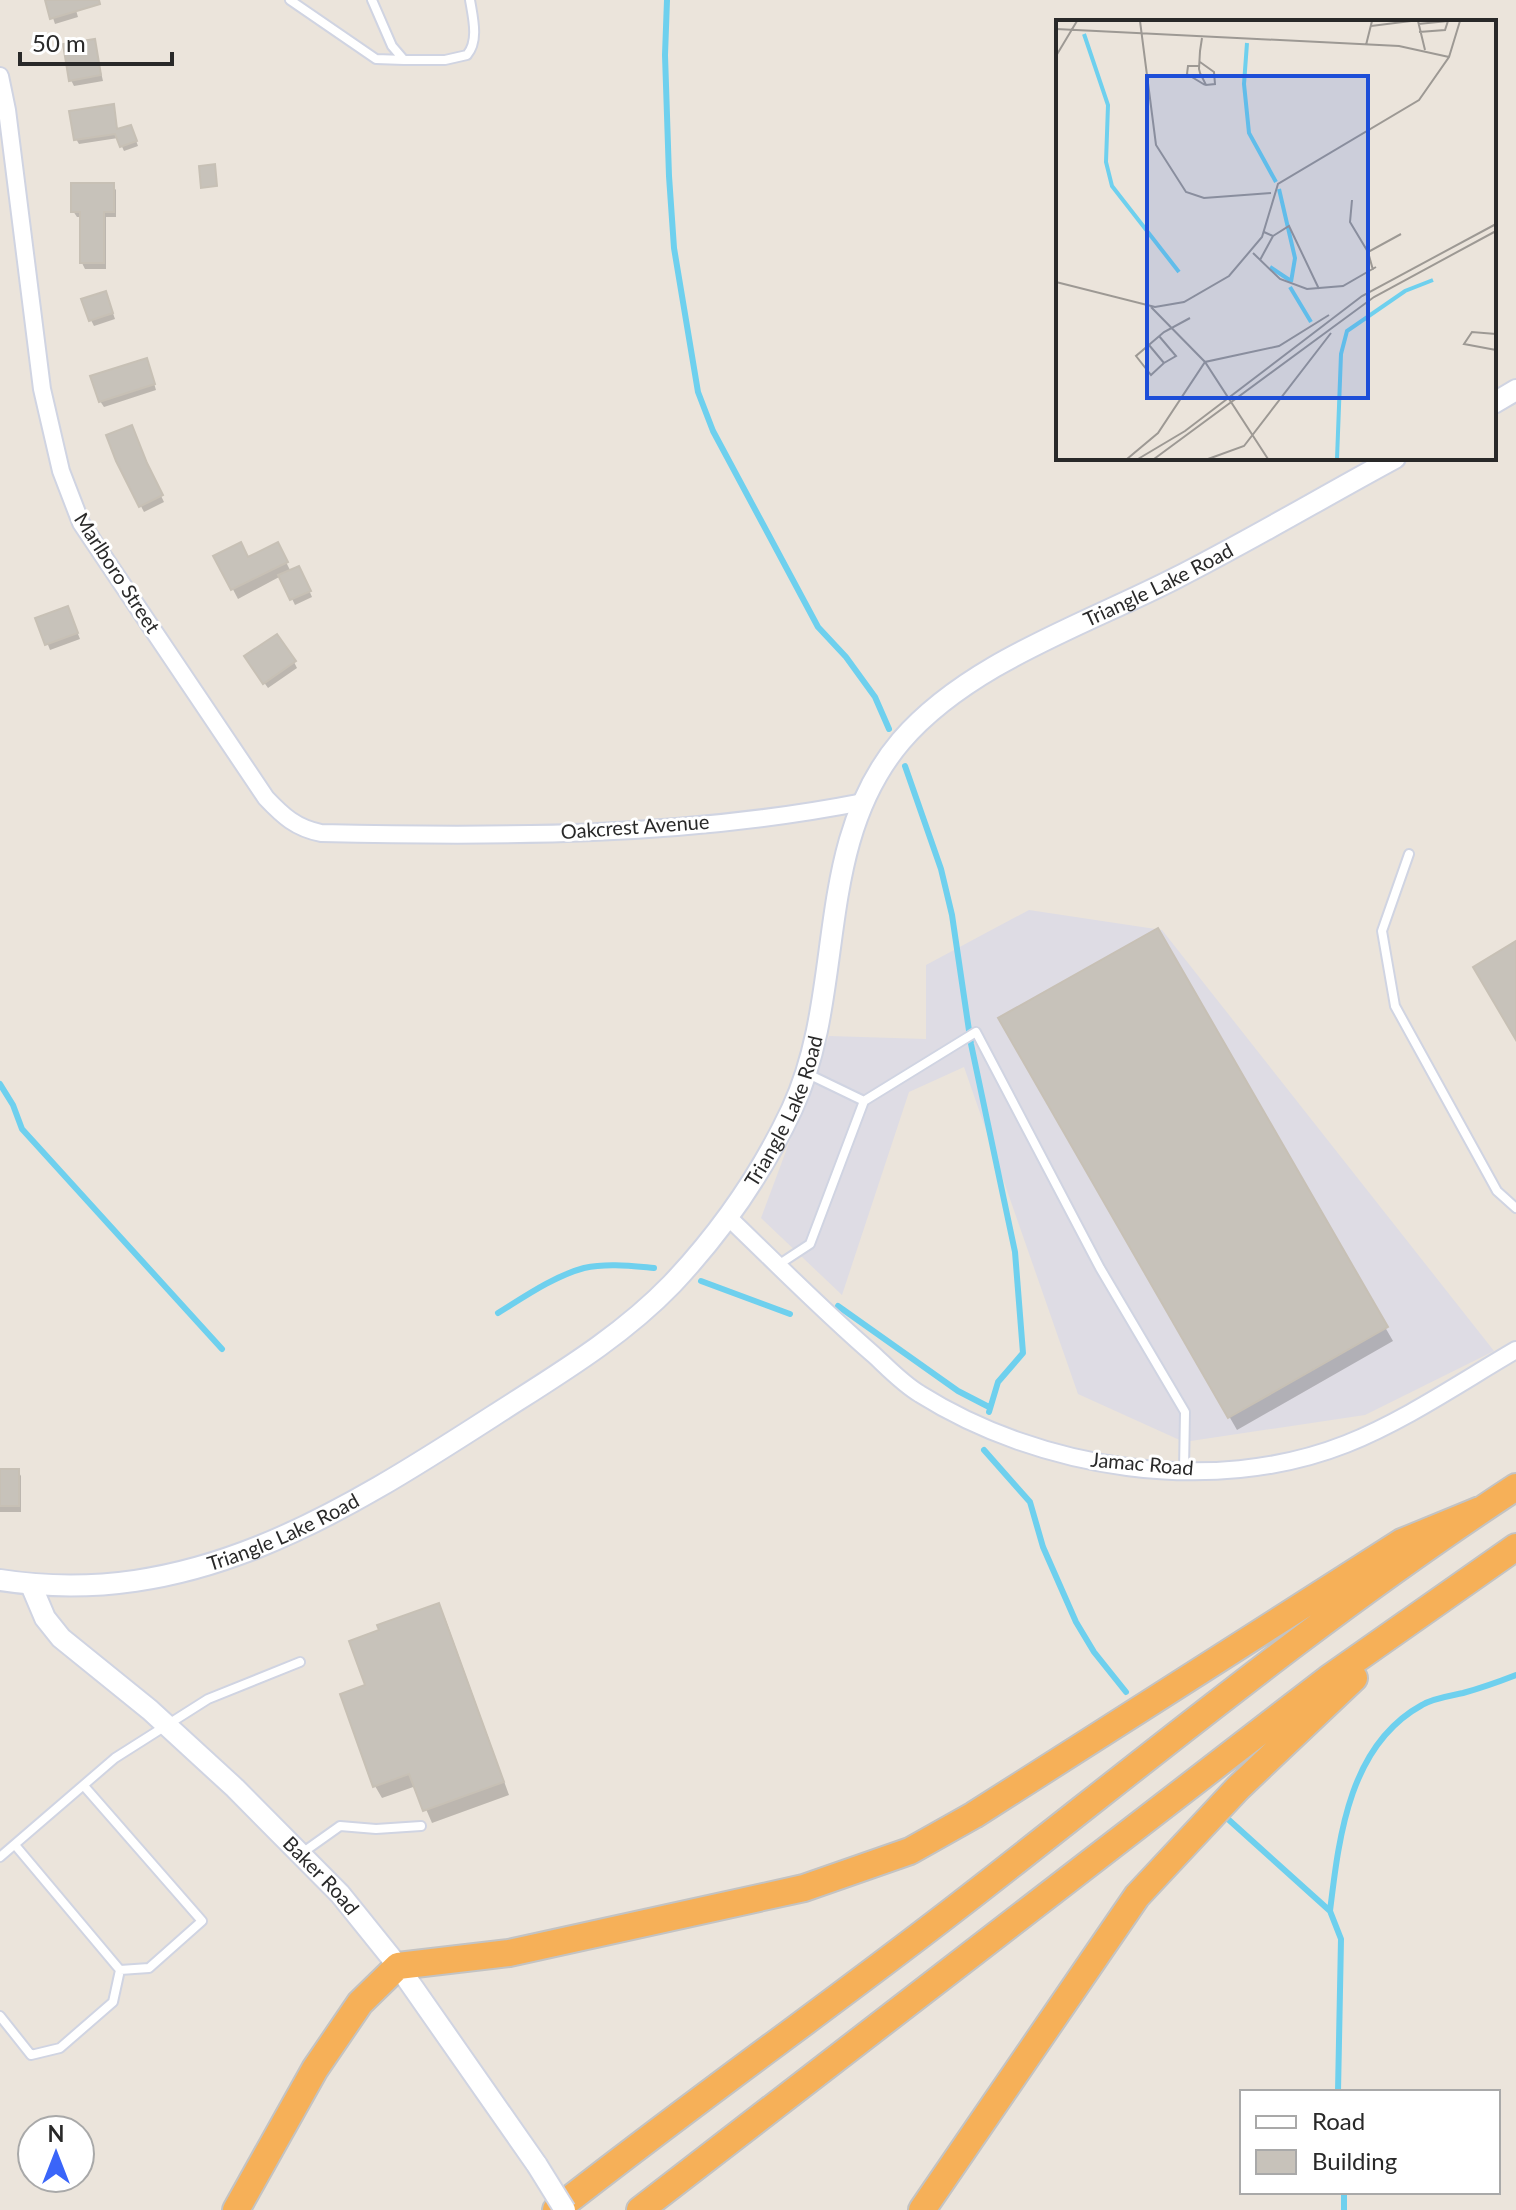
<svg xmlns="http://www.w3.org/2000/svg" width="1516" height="2210" viewBox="0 0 1516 2210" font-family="Lato,sans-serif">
  <rect width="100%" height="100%" fill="#ebe4db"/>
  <path fill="#dedce4" d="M1029,910L1162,930L1494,1351L1365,1415L1184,1442L1078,1394L964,1067L909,1092L842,1295L761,1218L829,1036L926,1039V965Z"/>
  <path fill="#0003" d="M47,0H73L78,17L55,24Z
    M94,41L103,81L74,86L71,80Z
    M113,107L118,131L133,132L138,146L124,151L118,138L79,144L76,139Z
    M112,185L116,190V217H106V269H85L82,263V217H77L73,211Z
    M108,299L115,319L94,326L91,320Z
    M149,367L156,390L104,407L100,401Z
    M117,460L149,471L164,502L144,512Z
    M277,544L291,572L302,574L312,597L295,605L281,576L238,599L216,557L247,559Z
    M70,614L80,639L50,650L38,619Z
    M294,662L297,668L268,688L250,663Z
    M1157,930L1393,1341L1237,1430L1001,1019Z
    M0,1471H18L21,1476V1512H0Z
    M438,1605L445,1618L509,1795L432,1823L416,1786L382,1798L375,1786L367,1687Z"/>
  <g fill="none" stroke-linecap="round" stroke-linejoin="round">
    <path stroke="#6ed0ee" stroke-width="6" d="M667,0L665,55L669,176L674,248L698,392L713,431L818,627L846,657L875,697L889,729
      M905,766L941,869L952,915L971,1044L1015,1252L1023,1353L998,1382L989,1412
      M0,1084L13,1105L22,1129L222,1349
      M701,1281L790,1314
      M838,1306L958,1391L989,1407
      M498,1313C524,1297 554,1276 584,1268C607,1263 631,1266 654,1268
      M984,1450L1030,1502L1043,1547L1076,1622L1094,1652L1126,1692
      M1229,1820L1330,1911L1341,1939L1338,2092
      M1330,1911C1339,1837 1349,1745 1422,1705C1433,1698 1450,1696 1463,1693C1481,1688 1498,1682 1516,1675
      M1344,2210V2192"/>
  </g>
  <path fill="#c7c2ba" stroke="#c7c0b5" stroke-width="2" d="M45,0H99L100,4L50,19Z
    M95,39L101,75L69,81L63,44Z
    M114,104L117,129L131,125L137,141L120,147L115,134L74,140L69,111Z
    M215,164L217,186L201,188L199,166Z
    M71,183H114V212H104V263H80V212H71Z
    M106,291L113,313L89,321L81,299Z
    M147,358L155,384L99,402L90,376Z
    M132,425L147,463L163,495L139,507L116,461L106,435Z
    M241,542L248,557L278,542L288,562L231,590L213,556Z
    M299,566L311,591L290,600L278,575Z
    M68,606L78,633L45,645L35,618Z
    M277,634L296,661L263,684L244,656Z
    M1158,928L1388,1327L1228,1418L998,1018Z
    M1516,941V1040L1473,967Z
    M0,1469H19V1506H0Z
    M439,1603L504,1782L423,1811L409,1774L373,1787L340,1694L365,1685L349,1641L379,1630L377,1625Z"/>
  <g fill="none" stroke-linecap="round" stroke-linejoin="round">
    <defs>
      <path id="service" d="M290,0L376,59L404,60
        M372,0L392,46L404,60H445L467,55C479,41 473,18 470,0
        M1409,854L1382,931L1395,1006L1497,1191L1516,1208
        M864,1101L976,1032L1100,1268L1185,1412L1184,1470
        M778,1265L810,1244L864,1101L806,1073
        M84,1786L202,1921L149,1968L120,1970
        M302,1853L340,1826L376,1829L421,1826
        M0,1857L115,1758L208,1699L300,1662
        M0,2016L31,2055L60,2048L113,2002L120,1970L15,1845"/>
      <path id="minor" d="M0,76L7,110L42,389L61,471L81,523L266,798C283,816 296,828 321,833C502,837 685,837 863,802
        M728,1217C776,1263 823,1311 874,1355C888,1368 903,1384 920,1394C1039,1469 1212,1497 1346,1444C1406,1420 1461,1382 1516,1350"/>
      <g id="tertiary">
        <path d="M1494,403L1516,390"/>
        <path id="s1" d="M0,1580C189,1610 341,1514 493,1416C555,1376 620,1338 672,1284C720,1233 762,1173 792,1109C847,991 812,846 901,741C968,663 1084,625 1174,579C1249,541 1321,498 1395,458"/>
        <path id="s2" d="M31,1585L45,1618L61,1638L150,1710L235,1788L340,1894L398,1966L537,2165"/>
      </g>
      <path id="trunk" d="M236,2210L315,2069L360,2003L398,1966L509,1953L804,1888L910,1851L974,1815L1402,1542L1480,1510
        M556,2210C689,2105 827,2008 961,1904C1144,1762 1322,1614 1516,1487
        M640,2210L1328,1679L1516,1547
        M922,2210L1137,1896L1238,1788L1354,1678"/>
    </defs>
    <use href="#service" stroke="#d0d4e2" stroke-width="12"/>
    <use href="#minor" stroke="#d0d4e2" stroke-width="20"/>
    <use href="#tertiary" stroke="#d0d4e2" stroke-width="24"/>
    <use href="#trunk" stroke="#c3c3c3" stroke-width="30"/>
    <use href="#service" stroke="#fff" stroke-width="8"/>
    <use href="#minor" stroke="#fff" stroke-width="16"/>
    <use href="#tertiary" stroke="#fff" stroke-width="20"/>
    <use href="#trunk" stroke="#f6b058" stroke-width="26"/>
    <defs>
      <path id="tertiary-bridge" d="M537,2165L565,2210"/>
    </defs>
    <use href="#tertiary-bridge" stroke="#d0d4e2" stroke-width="24" stroke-linecap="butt"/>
    <use href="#tertiary-bridge" stroke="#fff" stroke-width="20"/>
  </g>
  <g text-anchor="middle" stroke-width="6" stroke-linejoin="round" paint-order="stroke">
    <g font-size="20" fill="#292929" stroke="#fff">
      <text transform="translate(117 573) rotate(57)" y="7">Marlboro Street</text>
      <text dy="7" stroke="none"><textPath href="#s1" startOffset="1660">Triangle Lake Road</textPath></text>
      <text transform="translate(635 827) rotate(-4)" y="7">Oakcrest Avenue</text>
      <text dy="7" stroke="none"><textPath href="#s1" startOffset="964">Triangle Lake Road</textPath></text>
      <text transform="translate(1142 1464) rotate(5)" y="7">Jamac Road</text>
      <text dy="7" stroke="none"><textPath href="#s1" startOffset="292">Triangle Lake Road</textPath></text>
      <text dy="7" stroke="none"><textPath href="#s2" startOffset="414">Baker Road</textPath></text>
    </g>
  </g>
  <g transform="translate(1056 20)">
    <rect width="440" height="440" fill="#ebe4db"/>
    <path fill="none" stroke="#6ed0ee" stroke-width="4" d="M28,14L52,85L50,142L56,166L123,252M191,23L188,64L193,113L220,162M223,169L239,238L235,262M214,247L235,261M234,267L255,302M281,439L285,334L291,311L349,271L377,260"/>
    <path fill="none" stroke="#9d9994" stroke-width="2" d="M84,1L100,125L130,172L148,178L215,173M362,1L369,30M362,4L392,1M315,6L355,1M0,9L343,26L393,37M363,12L389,10L392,1M310,25L316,1M0,36L21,1M144,42L158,52L159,64L150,65L144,53L143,49L144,31L146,18M144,46H132L131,54L149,65M296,180L294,202L312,232M217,216L233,206L263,269M197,233L224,259L251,269L287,266L320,247M204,240L217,216L208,212M317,250L312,232L345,214M0,262L99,287L128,282L173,256L206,217L222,164L363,80L393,37L404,1M95,287L149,342L212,439M440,314L416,312L408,324L440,330M103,316L120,336L108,343M93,325L108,343L95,355L80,336L108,312L134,298M71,439L102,413L149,342L223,326L273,295M82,439L129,411L306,276L440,204M98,439L318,277L440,211M152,439L188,426L275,313"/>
    <path fill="#1d4ed8" fill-opacity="0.15" stroke="#1d4ed8" stroke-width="4" d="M91,56H312V378H91Z"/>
    <rect width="440" height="440" fill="none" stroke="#292929" stroke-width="4"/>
  </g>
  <rect x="1240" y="2090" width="260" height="104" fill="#ffffff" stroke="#a9a9a9" stroke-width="2"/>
  <rect x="1256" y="2116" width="40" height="12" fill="#ffffff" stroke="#a9a9a9" stroke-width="2"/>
  <text x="1312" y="2130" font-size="24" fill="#292929">Road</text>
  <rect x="1256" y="2150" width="40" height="24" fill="#c7c2ba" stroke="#a9a9a9" stroke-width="2"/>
  <text x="1312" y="2170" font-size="24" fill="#292929">Building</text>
  <g transform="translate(56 2154)"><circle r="38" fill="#ffffff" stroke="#a9a9a9" stroke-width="2"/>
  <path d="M0-6L14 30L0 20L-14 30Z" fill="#3a65f9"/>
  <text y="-12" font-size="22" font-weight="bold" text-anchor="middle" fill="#292929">N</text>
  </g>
  <path d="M20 52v12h152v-12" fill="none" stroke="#292929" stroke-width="4"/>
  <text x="32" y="52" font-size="24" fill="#292929" stroke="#ffffff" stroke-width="6" paint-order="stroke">50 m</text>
</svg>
